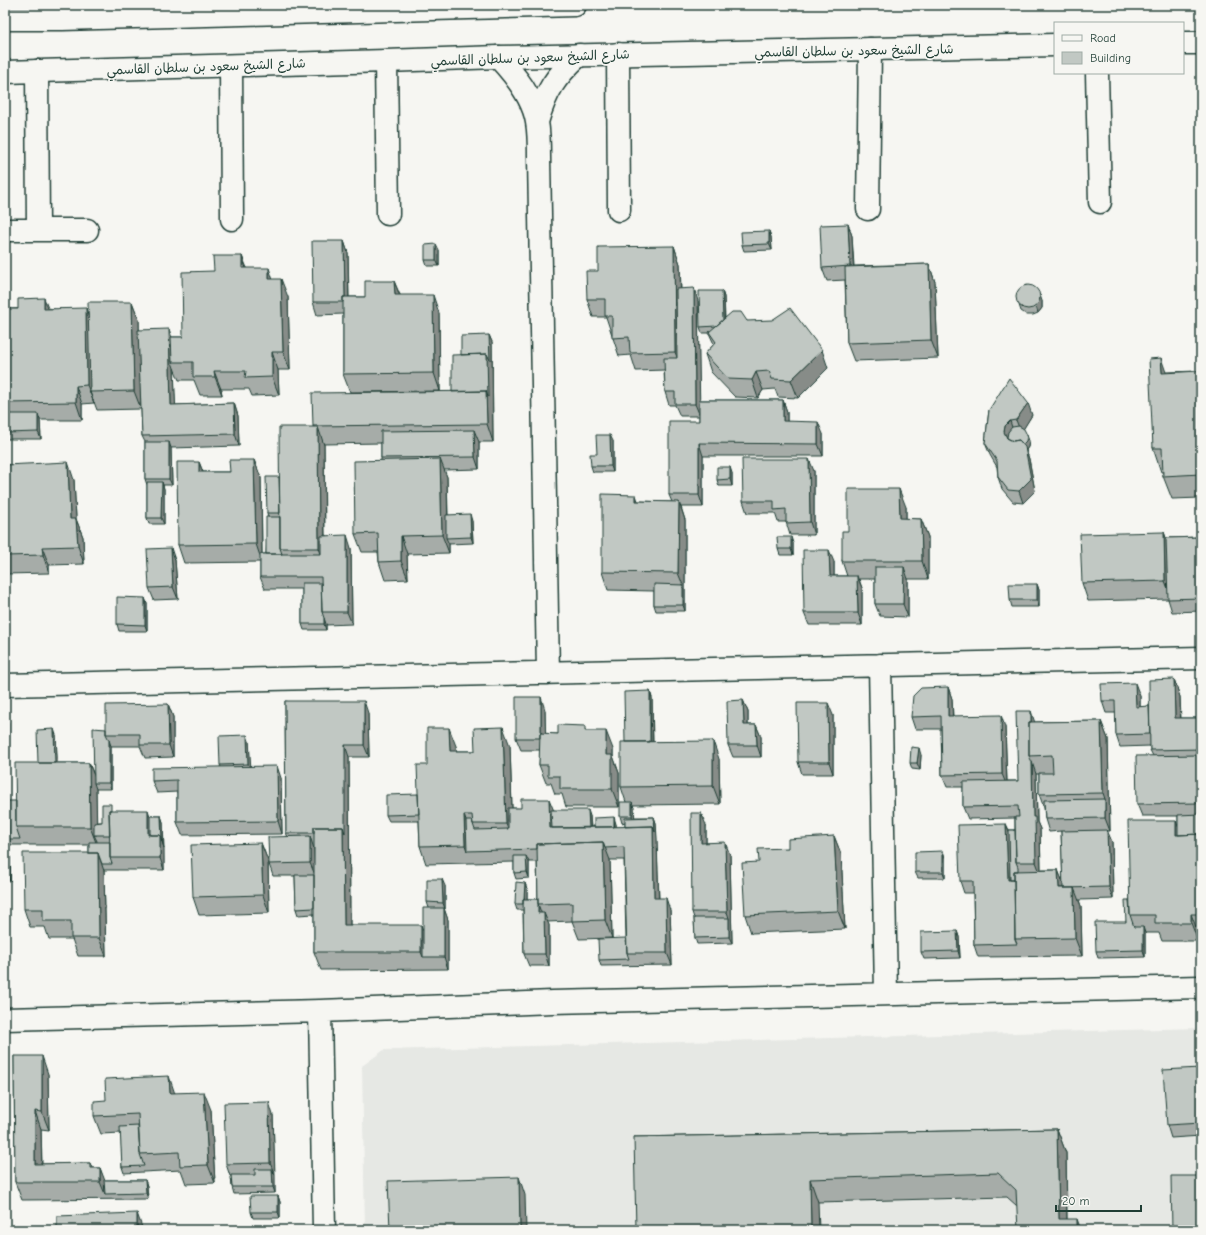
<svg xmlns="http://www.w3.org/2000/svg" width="1206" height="1235" viewBox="0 0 1206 1235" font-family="'Comic Neue','Playpen Sans Arabic',sans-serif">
  <rect width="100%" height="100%" fill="#f6f6f2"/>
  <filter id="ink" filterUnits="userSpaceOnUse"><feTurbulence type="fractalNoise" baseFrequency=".025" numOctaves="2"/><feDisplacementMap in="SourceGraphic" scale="8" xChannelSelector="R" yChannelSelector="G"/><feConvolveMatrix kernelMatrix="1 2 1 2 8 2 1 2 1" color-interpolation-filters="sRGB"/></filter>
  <g filter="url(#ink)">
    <path fill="#e6e8e4" d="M1201,1028V1230H365L362,1066L384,1050Z"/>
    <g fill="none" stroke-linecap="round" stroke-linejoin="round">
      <defs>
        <path id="minor" d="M618,54L619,210
          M498,57C515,75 533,97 537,122C539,133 539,145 539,157L548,673
          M386,61L388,214
          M231,66L232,219
          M37,71L38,230
          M1097,73L1100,202
          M537,122C546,91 555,77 579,55
          M868,209L870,49
          M5,230H87
          M880,665L886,994
          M5,685L1201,658
          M320,1011L324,1230
          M5,1019L320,1011L552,1002L1201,987"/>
        <path id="secondary" d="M5,19H62L575,5
          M1183,43H1201
          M5,72L386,61L498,57L1055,45"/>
      </defs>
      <use href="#minor" stroke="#1f3d34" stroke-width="25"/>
      <use href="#secondary" stroke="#1f3d34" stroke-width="25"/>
      <use href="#minor" stroke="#f6f6f2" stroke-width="22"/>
      <use href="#secondary" stroke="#f6f6f2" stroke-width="22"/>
    </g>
    <path fill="#a6aca8" stroke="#1f3d34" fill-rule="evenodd" d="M848,224L852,236L854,266L929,264L935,282L938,358L854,361L847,343L845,280L827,281L822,268Z
      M769,231L771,237L772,250L744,251L742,245Z
      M344,241L348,253L349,297H365L394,281L400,295L439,313L440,391L350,392L343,374V314L317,315L313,302Z
      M674,246L680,264L681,289L698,301L699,400H783L787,412V421L823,434V456H703V507H681L685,520V611H656L654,605V591L608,590L602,572L638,501L672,502L669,495L699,421V416H680L675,405H669L665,392L664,370L636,371L631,355L619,356L606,317H593L587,299L598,271Z
      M439,250V266H427L425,260Z
      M242,256L247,268L273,279L288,297L290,370H278L279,395L252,396L249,389H221L222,395H200L194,380H179L174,368L175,405L234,403L238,416L239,446L171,448L172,485H163L164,489V524H149L147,518V485L145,479V442L142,436L141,409L97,410L94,402V403L82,404V420H40L41,439H5V309L48,308L89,315L132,302L139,320V330L172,337H183L214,271Z
      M722,291L724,297L725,318L747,321L828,368L798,398L778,397L775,389L763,390L758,398L735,397L711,372L705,354L714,344L709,333H702L700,327Z
      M1017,299L1042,301V308L1038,313L1033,315H1027L1021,311Z
      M489,335L492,342L493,442H479V469L444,470L447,477L448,515L472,521L473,543L449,544V553L407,554L408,579L385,580L379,562L378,552H362L355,534L381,460V443L324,444L325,535L351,548L352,624L326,625V624V630H304L302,624V589H265L260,577V562L184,563L178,545L199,462L203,472H230L254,460L261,478L262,554H266L268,517L267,513L279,477L313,427V426L452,392L461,355Z
      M1201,343V498L1172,499L1163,476V472H1161L1153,448L1166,372L1199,371Z
      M989,410L1032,415L1023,429L1029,441L1028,447L1026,450L1029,459L1035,491L1023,503L1013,502L1002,489L998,477L997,467L990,455L985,443Z
      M613,441V472H593L591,466L597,454Z
      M5,465L74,480L76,519L83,537L84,564L49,565V573L5,574Z
      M814,471V535H790L786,522H778L775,513H747L743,501Z
      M732,473V486H719L717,480Z
      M906,507V519H921L928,537V579H908V617L880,616L875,604V579H859L862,588V625H809L804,613L834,562V576H847L842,561L848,531Z
      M1164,532L1166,538L1201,537V611L1172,612L1168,599L1088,601L1082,583Z
      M793,543V555H780L778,549Z
      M175,560L178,599L154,600L149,588Z
      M1037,584L1039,590V607H1012L1010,600Z
      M145,598L147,604V631H119L117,624Z
      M1201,678V952L1199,945L1198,932V941H1162L1159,933H1145V957L1098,958L1096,951L1126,922L1129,900L1178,827V816H1142L1137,804L1153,756L1150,750V746L1120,747L1116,735V713H1106L1102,701L1140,696V707L1149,706L1174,679L1180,697L1181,718H1198Z
      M948,687L952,699L953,716L1005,727L1007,781H1018L1035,722L1101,721L1108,739L1110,831H1107L1112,842L1113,899L1079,900L1081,906L1082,956L978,957L974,945L973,893H964L960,881L1006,824L1009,830H1015V818L968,819L963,807V787H947L942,775L941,729H915L911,717ZM1036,774H1039V794L1044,808L1045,819L1049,832L1061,831L1063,883L1058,870H1041L1040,829L1037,822Z
      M650,691L652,698L653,742L719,759L720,804L633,805L634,808V817H654L656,823L659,898L670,910L672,965L601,966L599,960L626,938L624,860H610L612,938L579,939L572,921L547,922L549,925V966H529L524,954L523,910H517L515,904L525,883L527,889V899H538L537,862H529V878L516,879L514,873V862L426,864L420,846L419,821H389L386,815L418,794L456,746V751H475L510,746L512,808L553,810L590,816L591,827L616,824V827H625V822L622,823L620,816L626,802L621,787L625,742Z
      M743,700L748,712V725H756L761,737V757H733L728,745Z
      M285,701L368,713L369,757H349L350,925L423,930L429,908L427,902L445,886V909H444L448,920V969L321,970L314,952V914L298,915L296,909L295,876H273L269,864L288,837L286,833Z
      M168,704L173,717V757L145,758L140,746H111V789H96V822H102L114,810L150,816H161L163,822L164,870H104L106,956H78L72,939H49L45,927H30L24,909L89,853V845H11L9,839L16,801L38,763L56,735L57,763H89L94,775L106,729Z
      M545,710V734H558L587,731L613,749V756L619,773V807H566L562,794H555L551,783H546L539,765L540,750H521L516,738Z
      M5,715L8,723V756H5Z
      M833,715V774H802L798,762Z
      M249,741L250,766L281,778L282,834L182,835L177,822V792L157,793L152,781L221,767L220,765Z
      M921,755L920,770L912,769L910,763Z
      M706,825V843L730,855L732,943L697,944L695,938L694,918L692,912Z
      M834,836L841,854L845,929L751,933L745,915L759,862L788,848Z
      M5,841L10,854V881H5Z
      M261,843L268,861L269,913L199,915L193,897Z
      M943,851L945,858V878H918L915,872Z
      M957,931L959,937L960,958L924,959L921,952Z
      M14,1056L48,1074L49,1130L41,1129L42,1164L90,1163L92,1168H100L104,1180H145L147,1186L148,1199L22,1200L15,1182Z
      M1200,1068L1201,1070V1136L1171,1138L1167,1125Z
      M175,1093L211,1110L215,1183L186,1184L181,1170L124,1173L122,1167L121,1133L101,1134L94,1116L106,1100Z
      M273,1115L275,1193L234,1194L232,1187L231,1176H230L226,1164Z
      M1057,1129L1066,1153L1067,1219L1017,1206L1007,1197L818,1202L634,1137Z
      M278,1196L280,1202V1218H253L251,1212Z"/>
    <path fill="#878c88" stroke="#1f3d34" d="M848,224L852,236L854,279L850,267Z
      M769,231L771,237L772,250L769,244Z
      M344,241L348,253L349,314L345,302Z
      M436,244L439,250V266L436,260Z
      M674,246L680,264L682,370L675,352Z
      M242,256L248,274L242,268Z
      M929,264L935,282L938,358L931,340Z
      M269,268L275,286L269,279Z
      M281,279L288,297L290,370L283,352Z
      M394,281L401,299L395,295Z
      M694,288L698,301L700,416L695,404Z
      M722,291L724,297L725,332L723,326Z
      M433,295L439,313L440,391L434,373Z
      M1040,295L1042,301V308L1038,313L1036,306Z
      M44,298L51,316L44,309Z
      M132,302L139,320L141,409L134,391Z
      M86,308L92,326L90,392L94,403L87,385Z
      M169,329L173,341L172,362L174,368L176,417L171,405Z
      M489,335L492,342L493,442L487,424L486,391L487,354Z
      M822,350L828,368L798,398L791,380Z
      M272,352L278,370L279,395L272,377Z
      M1161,358L1169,381L1162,373Z
      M214,371L221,389L222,395L215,377Z
      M756,372L763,390L758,398L752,380Z
      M76,386L82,404V420L76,402Z
      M783,400L787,412V434L783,421Z
      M234,403L238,416L239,446L235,434Z
      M1028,403L1032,415L1021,433L1016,420Z
      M38,414L40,420L41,439L38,432Z
      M1010,421L1014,434L1009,443L1004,432L1005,426Z
      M818,422L823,434V456L818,444Z
      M318,427L324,445L325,566L319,548Z
      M474,430L479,442V469L475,457Z
      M610,435L613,441V472L611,466Z
      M1027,435L1029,441L1028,447L1026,450L1029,459L1035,491L1023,503L1019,491L1021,446Z
      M169,442L171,448L172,485L169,479Z
      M699,443L703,456V507L699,495Z
      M440,459L447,477L448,537L446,538L449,544V553L442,535Z
      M809,459L814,471V535L810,522Z
      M254,460L261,478L262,562L256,544Z
      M68,462L74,480L77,537L70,519Z
      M199,462L206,480L199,472Z
      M730,467L732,473V486L730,479Z
      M162,482L164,489V524L161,518Z
      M899,489L906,507V536L900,518Z
      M636,495L642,513L636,501Z
      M679,502L685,520V611L683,605V585L678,573Z
      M470,514L472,521L473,543L471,537Z
      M76,519L83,537L84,564L78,546Z
      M921,519L928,537V579L922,561Z
      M1164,532L1170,550L1172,599L1165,581Z
      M347,535L351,548L352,624L347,612Z
      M401,536L407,554L408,579L401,561Z
      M791,537L793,543V555L791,549Z
      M42,547L49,565V573L43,555Z
      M171,548L175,560L178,599L173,587Z
      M829,550L834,562V588L830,576Z
      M904,567L908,579V617L903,604Z
      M857,576L862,588V625L858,613Z
      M1037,584L1039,590V607L1037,600Z
      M145,598L147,604V631L145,625Z
      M324,618L326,624V630L324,624Z
      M1174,679L1180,697L1181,736L1175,718Z
      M1135,683L1140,696V719L1136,707Z
      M948,687L952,699L953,728L948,716Z
      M650,691L652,698L653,760L651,754Z
      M541,697L545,710L546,750L541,738Z
      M743,700L748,712V738L744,725Z
      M364,701L368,713L369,757L364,745Z
      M828,703L833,715V774L829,762Z
      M168,704L173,717V757L169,745Z
      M1031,711L1035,723L1032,756Z
      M5,715L8,723V756L5,747Z
      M1001,715L1005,727L1007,786L1002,774Z
      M1101,721L1108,739L1110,831L1105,818V799L1103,793Z
      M756,725L761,737V757L757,745Z
      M503,727L510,746L513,842L506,824Z
      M449,728L456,746L457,769L450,751Z
      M54,729L56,735L58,775L55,769Z
      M606,731L613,749V756L619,773V807L612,789L606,755Z
      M247,735L249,741L251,770L248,764Z
      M109,740L111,746V789L109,783Z
      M713,741L719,759L720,804L713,786Z
      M345,745L349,757L350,943L344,925L343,827Z
      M919,748L921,755L920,770L917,763Z
      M1199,755L1201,760V805L1200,803Z
      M1032,762L1036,774L1037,822L1040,829L1041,875L1036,862L1033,817Z
      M89,763L96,781L94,783L96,789L97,835H94L97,841V845L90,827Z
      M277,766L281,778L282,834L278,821Z
      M549,799L554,811L552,834L550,828Z
      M632,802L634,808L635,822L632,816Z
      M148,810L152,822L150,841L148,835Z
      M588,810L590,816L591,840L589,834Z
      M701,813L706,825V855L701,843Z
      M464,815L470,833L467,851L465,845Z
      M161,816L163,822L164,848L162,841Z
      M614,817L616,824L617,839L615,833Z
      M654,817L656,823L657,838L659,911L654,898L653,826Z
      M1176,821L1183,839L1176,835Z
      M1006,824L1011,836L1010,886L1008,880Z
      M1107,830L1112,842L1113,899L1109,887Z
      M160,835L164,848V870L160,858Z
      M310,836L314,849L315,875L310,863Z
      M834,836L841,854L845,929L838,911Z
      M5,841L10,854V881L6,869Z
      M603,842L610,860L612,938L605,920Z
      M725,842L730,855L732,943L729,937V918L727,912Z
      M261,843L268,861L269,913L263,895Z
      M943,851L945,858V878L943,872Z
      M98,853L104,871L106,956L99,938Z
      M526,856L529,862V878L527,872Z
      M1058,870L1065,888H1059Z
      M442,879L445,886V909L443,903Z
      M525,883L527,889V910L524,904Z
      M1074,888L1081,906L1082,956L1075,938Z
      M666,898L670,910L672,965L667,953Z
      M538,904L542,915L538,913Z
      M444,908L448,920V969L444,957Z
      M544,913L549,925V966L545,954Z
      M1191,914L1198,932V941L1191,923Z
      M421,925L428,943L423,957L421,952Z
      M1143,927L1145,933V957L1143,950Z
      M957,931L959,937L960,958L958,951Z
      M42,1056L48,1074L49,1130L42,1112Z
      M169,1076L175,1094L170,1093Z
      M204,1092L211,1110L215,1183L208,1165Z
      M269,1102L273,1115L275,1175L270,1163Z
      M35,1111L41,1129L42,1182L35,1164Z
      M1057,1129L1066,1153L1067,1230L1059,1219Z
      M100,1168L107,1186L105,1194L100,1182Z
      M272,1169L275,1175V1193L273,1187Z
      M1199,1176L1201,1182V1230H1200Z
      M519,1177L525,1195L526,1230H520Z
      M810,1179L818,1202L819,1230H811Z
      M145,1180L147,1186L148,1199L146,1193Z
      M278,1196L280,1202V1218L278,1212Z
      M137,1213L143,1230H137Z
      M1077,1219L1081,1230H1077Z"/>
    <path fill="#c1c8c3" stroke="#1f3d34" d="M848,224L850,266L822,268L820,225Z
      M769,231V244L742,245L741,232Z
      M312,241H344L345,297H343V302H313Z
      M436,244V260H425V245Z
      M674,246L675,352L630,353L629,337L612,338V316H605V299H587L586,271H598V247Z
      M213,256H242V268H269V279H281L283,352H272V377L245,378L246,371H214L215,377H193V362H172L171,337H183L182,272L214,271Z
      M929,264L931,340L847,343L845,267Z
      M365,281H394L395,295H433L434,373L343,374V297H365Z
      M1016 297a12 12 0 1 1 24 0a12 12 0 1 1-24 0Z
      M694,288L695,404H675V392H665L664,358H677L676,289Z
      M699,291H722L723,320L716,326L700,327Z
      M44,298V309L86,308L87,385L76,386V402L5,403V309H18V299Z
      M88,302H132L134,391L90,392Z
      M790,308L822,350L791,380L772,379L769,371L756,372L752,380L728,379L705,354L716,342L709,332L732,312H741L747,321L772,320Z
      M169,329L171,405L234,403L235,434L142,436L138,330Z
      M489,335L490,360L487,354L461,355V336Z
      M1198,343H1201V474L1163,476L1162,448H1153L1149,359L1161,358L1162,373L1199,371Z
      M487,354L488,397L486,391L452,392V355Z
      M1009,378L1028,403L1016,420L1010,421L1005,426L1004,432L1007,438L1013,441L1019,440L1025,447L1031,479L1019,491L1008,490L998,477L997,461L985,443L989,410Z
      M486,391L487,424L313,426L312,393Z
      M699,400H783V421L818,422V444L699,443V495H669V421H699Z
      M5,414H38V432L5,433Z
      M1019,426L1024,429L1027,435L1026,441L1023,444L1019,440L1013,441L1007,438V437L1008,432L1012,427Z
      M279,427H318L319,548H280Z
      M474,430L475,457L381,458V431Z
      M596,435H610L611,466H591L590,454H597Z
      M145,442H169V479H145Z
      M440,459L442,535L401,536V561L379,562L378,533L355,534L354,461Z
      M742,459H809L810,522L786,523V509L774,510V501H743Z
      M229,460H254L256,544L178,545L177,462H199V472H230Z
      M68,462L70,519H76L78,546L42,547L43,555L5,556V465Z
      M717,467H730V479L717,480Z
      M266,477H279L280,513H267Z
      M147,482H162L161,518H147Z
      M848,489H899L900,518L921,519L922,561H842V531H848Z
      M602,494L636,495V501L679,502L678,573L602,572Z
      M470,514L471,537L446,538V515Z
      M266,517H280V548L282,554H266Z
      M1164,532L1165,581L1082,583L1080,534Z
      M347,535V612H322L321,577H260V554H321V536Z
      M777,537H791V549H778Z
      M1201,537V598L1168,599L1166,538Z
      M171,548L173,587L149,588L147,549Z
      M803,550H829L830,576H857L858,613H804Z
      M875,567H904L903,604H875Z
      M302,583H321L322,612L324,618V624H302Z
      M654,584L683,585V605H654Z
      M1009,584H1037V600H1010Z
      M117,597L145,598V625L117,624Z
      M1197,678H1201V749L1150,750L1149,680L1174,679L1175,718H1198Z
      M1135,683L1136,707L1149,706L1150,734L1116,735L1115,701H1102L1101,684Z
      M948,687V716L1001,715L1002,774L942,775L941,716L911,717L913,696L921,688Z
      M650,691V742H625L624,692Z
      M516,697H541V733H540V738H516Z
      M743,700L744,725H756L757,745H728L727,701Z
      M285,701H364V745H345V833L343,827H314V833H286Z
      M797,703H828L829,762H798Z
      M168,704L169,745H140V734H106V705Z
      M1016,711H1031V722H1029V756L1032,762L1033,817H1035L1036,862H1016L1015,817H1019L1018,806L963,807V782L1018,781Z
      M1101,721L1103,793L1039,794V773H1053L1052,755L1029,756V722Z
      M558,725L585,726V731H606V755H612V789H560V776H548V765H539L540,733L558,734Z
      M503,727L506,824H473L472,815H464L465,845L420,846L417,765H427V728H449L450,751H475L474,728Z
      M93,728L106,729V734L109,740V783H94Z
      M54,729L55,763H38L37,730Z
      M247,735L248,764L220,765L219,736Z
      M713,741V786L621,787V742Z
      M911,747L919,748L917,763H910Z
      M1199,755L1200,803L1137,804L1136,756Z
      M15,763H89L90,827H16Z
      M277,766L278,821L177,822V780L152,781V768Z
      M418,794L419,814L386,815V795Z
      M521,799H549L550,828L653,826L654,898H666L667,953H627L624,847L605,848L603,842L537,844V849L467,851L466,821H472L475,830L508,829V808H521Z
      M1105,799V818L1045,819L1044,800Z
      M8,801H16V827L20,839H9Z
      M620,802H632V816H620Z
      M102,804H111V810H109L110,835H94V823L102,822Z
      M109,810H148V835H160V858H110Z
      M551,810H588L589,828H552Z
      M691,813H701V843L725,842L727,912H692Z
      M1201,814V834L1178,835V815Z
      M150,816H161L162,841L160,835H150Z
      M614,817V827H594V818Z
      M654,817L655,832L653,826L625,827V818Z
      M1128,821H1176V835L1201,834V914H1191V923H1155V915H1130Z
      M1006,824L1008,880H1014L1015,939L1017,944L974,945L973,881H960L958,825Z
      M314,827H343L344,925H421V952H314Z
      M1009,830H1015L1016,862L1018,867V871H1014V880H1010Z
      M1107,830L1109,887L1063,888L1061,831Z
      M310,836V863L269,864L268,837Z
      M834,836L838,911L745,915L742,863L759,862L758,849L788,848V839Z
      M5,841L6,869H5Z
      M89,842H110V858L112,864H102L98,853H89Z
      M603,842L605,920L572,921V903L538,904L537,844Z
      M261,843L263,895L193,897L191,845Z
      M943,851V872H915V852Z
      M23,853H98L99,938H71V921H43V909H24Z
      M514,856H526L527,872L514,873Z
      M1058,870L1059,888H1074L1075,938L1015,939L1014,871Z
      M295,875H314V908L296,909Z
      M427,879H442L443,903L427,902Z
      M516,882L525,883L524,899H523V904H515Z
      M523,899H538V913H544L545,954H524Z
      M1125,900H1129L1130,915L1134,927H1143V950L1096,951L1095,922H1126Z
      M423,908H444V957H423Z
      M694,918H729V937L695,938Z
      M1198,920H1201V945H1199Z
      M957,931L958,951L921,952V932Z
      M626,938L627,953L629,959L599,960L598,939Z
      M14,1056H42V1112L35,1111V1164L90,1163V1168H100V1182H15Z
      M1200,1068L1201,1080V1123L1167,1125L1163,1070Z
      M169,1076L170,1093L204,1092L208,1165L180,1166L179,1152L140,1154L138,1114L94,1116V1101L106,1100L105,1079Z
      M269,1102L270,1163L226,1164L224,1103Z
      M138,1126L140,1154L144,1166L122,1167L120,1127Z
      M1057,1129L1059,1219H1077V1230H1018L1016,1190L998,1173L810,1179L811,1230H636L634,1137Z
      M255,1169H272L273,1187H232L231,1175H255Z
      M1171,1176H1199L1200,1230H1172Z
      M519,1177L520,1230H390L388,1181Z
      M104,1180H145L146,1193L105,1194Z
      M250,1196H278V1212H251Z
      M137,1213V1230H57V1216Z"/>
  </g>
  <g text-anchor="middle" stroke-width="3.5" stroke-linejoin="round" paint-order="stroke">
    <g font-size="13" fill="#1f3d34" stroke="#f6f6f2">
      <text transform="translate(854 50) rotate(-1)" y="5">شارع الشيخ سعود بن سلطان القاسمي</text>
      <text transform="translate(530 57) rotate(-2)" y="5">شارع الشيخ سعود بن سلطان القاسمي</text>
      <text transform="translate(206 66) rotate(-2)" y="5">شارع الشيخ سعود بن سلطان القاسمي</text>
    </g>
  </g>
  <rect width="1206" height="1235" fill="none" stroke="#f6f6f2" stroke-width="20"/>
  <rect x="10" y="10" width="1186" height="1215" fill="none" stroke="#1f3d34" stroke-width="1.5" filter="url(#ink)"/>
  <rect x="1054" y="22" width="130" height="52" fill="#f6f6f2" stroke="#a0aca6"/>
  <rect x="1062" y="35" width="20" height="6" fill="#f6f6f2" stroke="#a0aca6"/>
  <text x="1090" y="42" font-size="12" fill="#1f3d34">Road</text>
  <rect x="1062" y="52" width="20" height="12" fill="#c1c8c3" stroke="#a0aca6"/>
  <text x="1090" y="62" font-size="12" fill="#1f3d34">Building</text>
  <path d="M1056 1205v6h85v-6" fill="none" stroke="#1f3d34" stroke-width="2"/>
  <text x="1062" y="1205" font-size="12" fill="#1f3d34" stroke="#f6f6f2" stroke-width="3" paint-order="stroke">20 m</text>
</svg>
